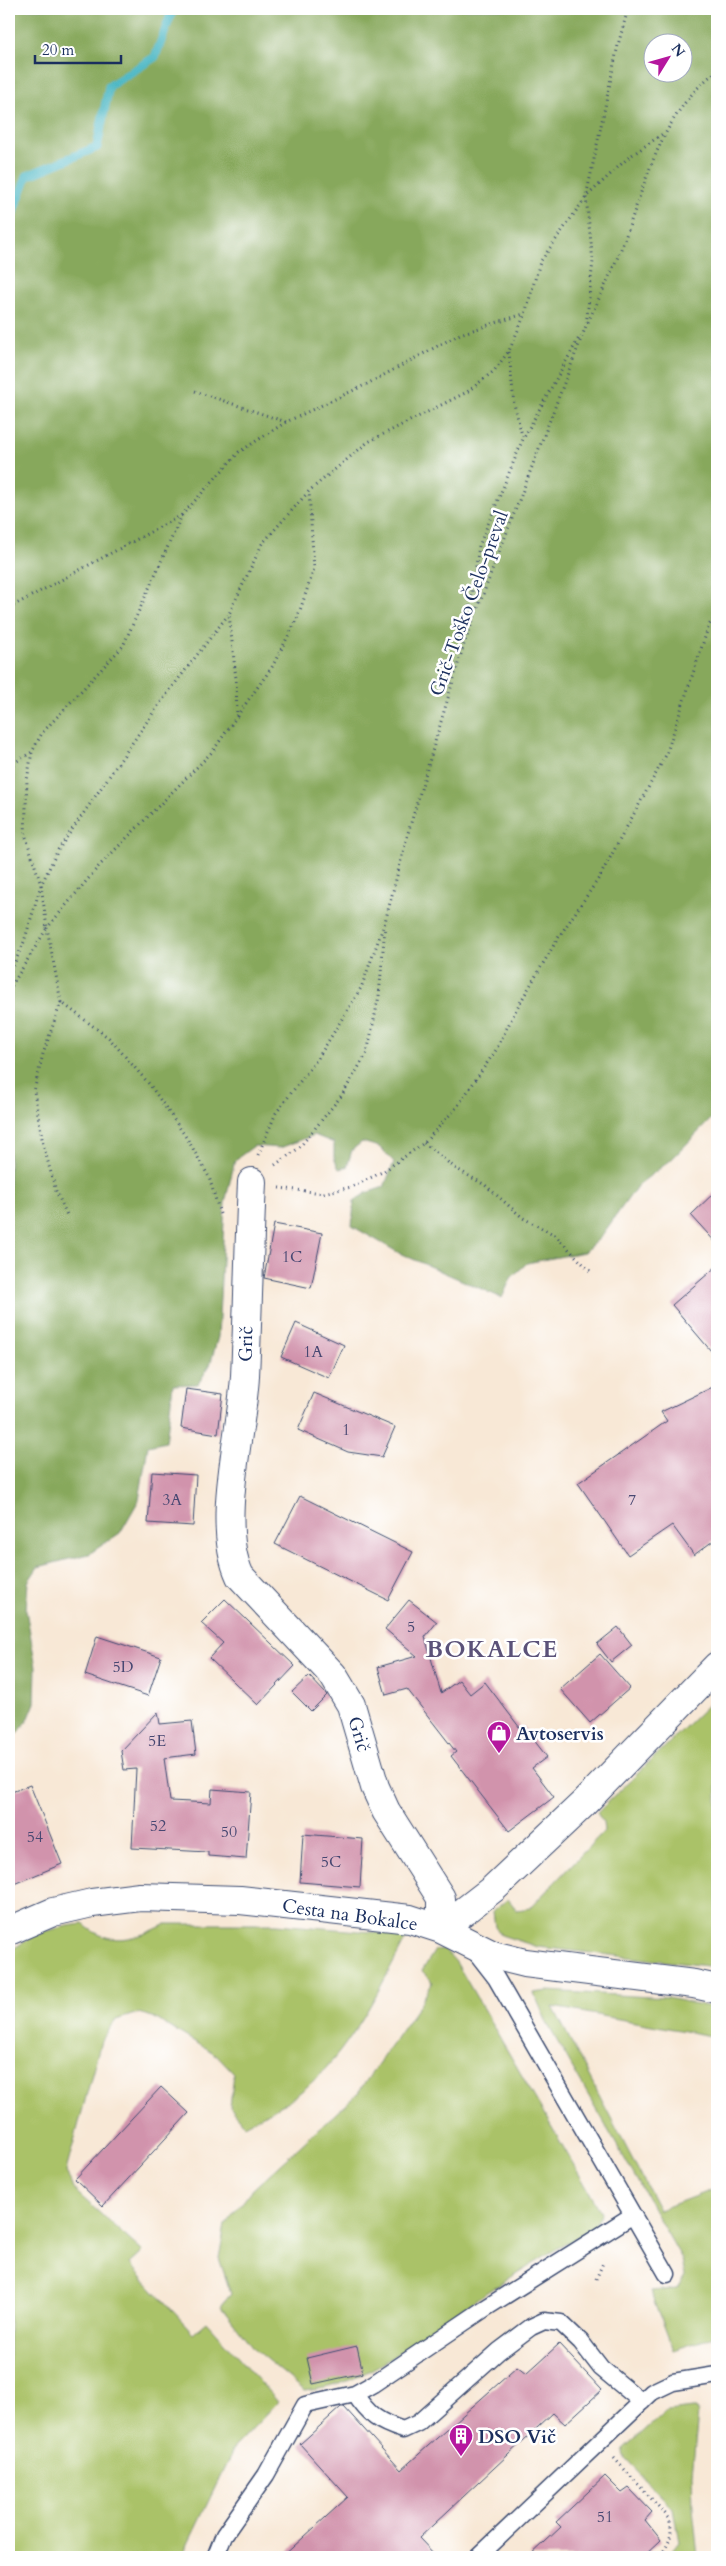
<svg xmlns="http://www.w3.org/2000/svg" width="726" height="2566" viewBox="0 0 726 2566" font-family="Cardo,serif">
  <rect width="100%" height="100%" fill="#fff"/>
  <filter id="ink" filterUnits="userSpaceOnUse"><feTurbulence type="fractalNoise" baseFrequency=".02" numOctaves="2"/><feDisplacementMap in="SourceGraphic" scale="10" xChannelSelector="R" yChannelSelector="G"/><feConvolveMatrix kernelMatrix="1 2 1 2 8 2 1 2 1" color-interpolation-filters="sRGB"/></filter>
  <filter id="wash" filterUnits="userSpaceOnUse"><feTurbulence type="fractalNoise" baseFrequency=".0096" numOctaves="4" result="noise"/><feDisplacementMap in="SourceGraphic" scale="20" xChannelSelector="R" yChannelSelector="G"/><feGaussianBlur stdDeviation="1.12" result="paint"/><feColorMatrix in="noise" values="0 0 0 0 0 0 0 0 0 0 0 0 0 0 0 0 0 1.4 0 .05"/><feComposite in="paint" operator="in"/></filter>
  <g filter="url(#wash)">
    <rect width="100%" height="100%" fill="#f8e8d6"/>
    <path fill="#aac268" stroke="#627863" d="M717,1696V1967L538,1947L501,1935L495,1927L493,1911L508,1899L517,1910L530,1908L604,1831L603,1822L597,1813Z
      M83,1924C111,1948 136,1939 166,1924H276L408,1935C378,1991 349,2055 298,2094C282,2106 262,2115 245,2125L230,2107L234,2073L217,2055L153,2017L138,2013L116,2020L101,2041L66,2171L73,2189L143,2252L130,2264L193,2333L206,2322L278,2402L234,2448L188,2544L184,2557H9V1952C33,1934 54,1927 83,1924Z
      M444,1949L456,1962L601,2212L594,2228C549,2252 505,2280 461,2309C412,2341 366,2386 305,2391L254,2349L221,2306L231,2294L219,2258L225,2225L252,2190L357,2094L420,2004L433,1982L422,1971L435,1950Z
      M548,1991L667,1998L717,2008V2037L553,2007L659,2210L714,2189L717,2175V2336L673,2350L651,2291L677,2289L685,2276L682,2259L548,2025L534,1993Z
      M693,2408H696L698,2413L692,2474L693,2508L698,2557H667L679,2542L673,2508L625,2459L623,2453L624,2449L663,2414L668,2411Z"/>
    <path fill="#87a85c" stroke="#516c5d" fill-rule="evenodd" d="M9,9H717V1113L671,1160L638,1185L600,1238L584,1252L527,1263L511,1278L502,1298L399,1253L352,1226L354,1201L366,1193L384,1187L394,1162L379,1147L362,1142L352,1150L347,1167L339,1169L334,1158V1143L314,1135L280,1148L254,1146L235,1160L225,1203L218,1337L210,1365L198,1384L173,1385L166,1442L148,1446L139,1500L120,1533L89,1554L38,1567L28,1582L26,1610L36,1667L35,1703L28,1720L9,1745ZM654,42H684V72H654Z"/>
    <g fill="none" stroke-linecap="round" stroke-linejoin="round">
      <path stroke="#48b6c3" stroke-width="9" d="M9,223L27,176L97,147L109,86L155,57L172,12L176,9"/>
    </g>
    <g id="blocks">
      <path fill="#d193ac" d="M717,1190V1244L691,1215Z
        M274,1224L322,1233L311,1288L264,1278Z
        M717,1266V1358L672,1305Z
        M296,1323L344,1345L329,1378L281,1357Z
        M717,1385V1538L694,1555L672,1525L628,1555L578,1483L667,1421L661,1412Z
        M186,1389L223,1394L218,1434L181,1428Z
        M314,1393L395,1427L382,1457L348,1452L298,1430Z
        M152,1472L196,1475L193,1526L148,1523Z
        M300,1496L413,1552L388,1600L275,1544Z
        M225,1599L295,1666L258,1705L209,1658L223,1643L201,1623Z
        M409,1600L437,1622L425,1637L441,1693L459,1680L470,1694L485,1682L520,1728L523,1726L547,1757L532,1768L554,1797L509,1831L451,1756L456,1752L407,1689L386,1695L378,1667L417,1656L385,1629Z
        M618,1627L632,1645L611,1662L597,1644Z
        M97,1636L161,1657L148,1696L85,1675Z
        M600,1654L630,1688L590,1723L560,1689Z
        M309,1676L327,1695L311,1711L292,1692Z
        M158,1712L160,1724L192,1721L196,1754L164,1758L170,1801L211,1803L212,1789L251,1792L246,1859L208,1856V1852L132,1848L136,1769L124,1770L121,1751Z
        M30,1785L62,1864L9,1886V1793Z
        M303,1834L363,1839L360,1887L300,1882Z
        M161,2087L189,2113L103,2206L75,2179Z
        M559,2344L602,2390L565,2424L553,2413L419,2538L437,2557H282L348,2497L300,2444L341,2407H344L401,2470L517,2367L526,2374Z
        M357,2346L363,2373L313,2384L307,2358Z
        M605,2476L622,2493L629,2488L652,2512L645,2520L661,2540L643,2557H529L561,2527L556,2522Z"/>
    </g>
  </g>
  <g filter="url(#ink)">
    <use href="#blocks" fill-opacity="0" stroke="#3c4b70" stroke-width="1"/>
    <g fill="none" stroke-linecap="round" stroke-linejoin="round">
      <defs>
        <path id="service" d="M475,1951L496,1978L667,2274
          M355,2394C369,2416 379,2422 403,2430L418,2423L499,2351L531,2327L544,2321L561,2323L581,2342L601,2368L642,2402
          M215,2557L224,2535L266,2475L305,2405L355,2394L373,2384L484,2309L633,2215
          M478,2557L652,2392L673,2382L717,2375"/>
        <path id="minor" d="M252,1182C249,1247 248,1311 245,1376C242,1434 215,1523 240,1576L333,1675L351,1705L375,1787L386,1811L441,1898V1929
          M441,1929L494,1888L583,1804L717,1666
          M9,1931L53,1912L92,1903L140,1897L240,1900L410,1919L441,1929L493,1955L525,1963L694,1984L717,1989"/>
      </defs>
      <use href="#service" stroke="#3c4b70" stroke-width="19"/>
      <use href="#minor" stroke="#3c4b70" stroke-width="30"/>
      <path stroke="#3c4b70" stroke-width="3" stroke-dasharray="1 4" stroke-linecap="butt" d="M588,322C599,298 611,274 621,249C645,186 660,113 717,71
        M509,352L514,404L523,439
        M195,391L286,422
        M9,608L182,515
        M465,636L479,546L523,439L580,336
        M237,716L272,667L297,619L314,569L309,492
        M9,766L32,752
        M9,975L24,942L41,885L25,834L27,780L32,752L42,733L123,646L182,515L239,452L286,422L367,384L460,334L524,314
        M9,990L47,928L41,885L58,850L160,703L228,615
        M61,1002L43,1054L34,1091L43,1144L56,1191L68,1217
        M424,1143L455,1168L485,1185L523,1218L555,1235L592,1273
        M258,1155L276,1113L318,1058L361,988L385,922L408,833L464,644L586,326L593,261L586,197L618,45L628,9
        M275,1165L299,1148L342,1095L367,1053L379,996L385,927
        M279,1188L323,1193L352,1187L384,1171L424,1143L457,1107L496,1050L517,1008L558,938L599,878L666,755L709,625L717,615
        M220,1214L209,1177L188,1140L150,1085L109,1038L61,1002L47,928L99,866L213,751L237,716L236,679L229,614L262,544L309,491L368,442L467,392L494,371L509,351L525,314L540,262L586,197L629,157L664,133
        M596,2279L603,2263
        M614,2458L669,2518C674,2534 669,2545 659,2557"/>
      <use href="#service" stroke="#fff" stroke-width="16"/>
      <use href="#minor" stroke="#fff" stroke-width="28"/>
    </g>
  </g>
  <defs>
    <symbol id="shop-pin" viewBox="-11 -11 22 30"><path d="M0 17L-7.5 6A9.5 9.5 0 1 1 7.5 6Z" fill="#b5179e" stroke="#fff"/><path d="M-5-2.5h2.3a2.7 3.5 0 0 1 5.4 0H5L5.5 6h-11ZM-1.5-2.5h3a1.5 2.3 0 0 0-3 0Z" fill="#fff"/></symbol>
    <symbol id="building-pin" viewBox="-11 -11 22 30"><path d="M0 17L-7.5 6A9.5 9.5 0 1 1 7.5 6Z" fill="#b5179e" stroke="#fff"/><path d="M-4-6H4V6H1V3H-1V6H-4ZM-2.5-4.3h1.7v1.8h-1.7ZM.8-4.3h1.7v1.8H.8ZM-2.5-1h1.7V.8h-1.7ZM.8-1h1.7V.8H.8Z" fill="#fff"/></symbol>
  </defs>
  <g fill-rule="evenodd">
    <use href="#shop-pin" x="485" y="1719" width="28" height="38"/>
    <use href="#building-pin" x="447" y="2422" width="28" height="38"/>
  </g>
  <g text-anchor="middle" stroke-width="5" stroke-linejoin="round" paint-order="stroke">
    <g font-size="16" fill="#484872">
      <text x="292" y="1262">1C</text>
      <text x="313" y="1357">1A</text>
      <text x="346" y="1435">1</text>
      <text x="172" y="1505">3A</text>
      <text x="632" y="1505">7</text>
      <text x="411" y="1632">5</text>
      <text x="123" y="1672">5D</text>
      <text x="157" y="1746">5E</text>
      <text x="158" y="1831">52</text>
      <text x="229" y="1837">50</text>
      <text x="35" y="1842">54</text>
      <text x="331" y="1867">5C</text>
      <text x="605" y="2522">51</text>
    </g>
    <g font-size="19" fill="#1b2f5e" stroke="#fff">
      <text transform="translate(468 603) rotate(-70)" y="7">Grič-Toško Čelo-preval</text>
      <text transform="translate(245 1344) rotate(-89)" y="7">Grič</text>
      <text transform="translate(360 1734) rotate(73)" y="7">Grič</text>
      <text transform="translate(350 1914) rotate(8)" y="7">Cesta na Bokalce</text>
    </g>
    <g font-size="19" font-weight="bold" fill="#1b2f5e" stroke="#fff" text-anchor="start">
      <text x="516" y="1740">Avtoservis</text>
      <text x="478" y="2443">DSO Vič</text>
    </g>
    <g font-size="24" font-weight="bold" letter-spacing="1" fill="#5b5279" stroke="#fff">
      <text x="492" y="1657">BOKALCE</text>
    </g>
  </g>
  <rect width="726" height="2566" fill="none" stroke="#fff" stroke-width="30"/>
  <g transform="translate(668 58) rotate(53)"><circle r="24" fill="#ffffff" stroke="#a4acbf"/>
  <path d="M0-4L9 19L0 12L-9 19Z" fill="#b5179e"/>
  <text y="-8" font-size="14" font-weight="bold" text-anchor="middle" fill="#1b2f5e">N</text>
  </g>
  <path d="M35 55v8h86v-8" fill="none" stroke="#1b2f5e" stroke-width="2.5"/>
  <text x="42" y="55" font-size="15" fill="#1b2f5e" stroke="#ffffff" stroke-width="4" paint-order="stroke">20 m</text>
</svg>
